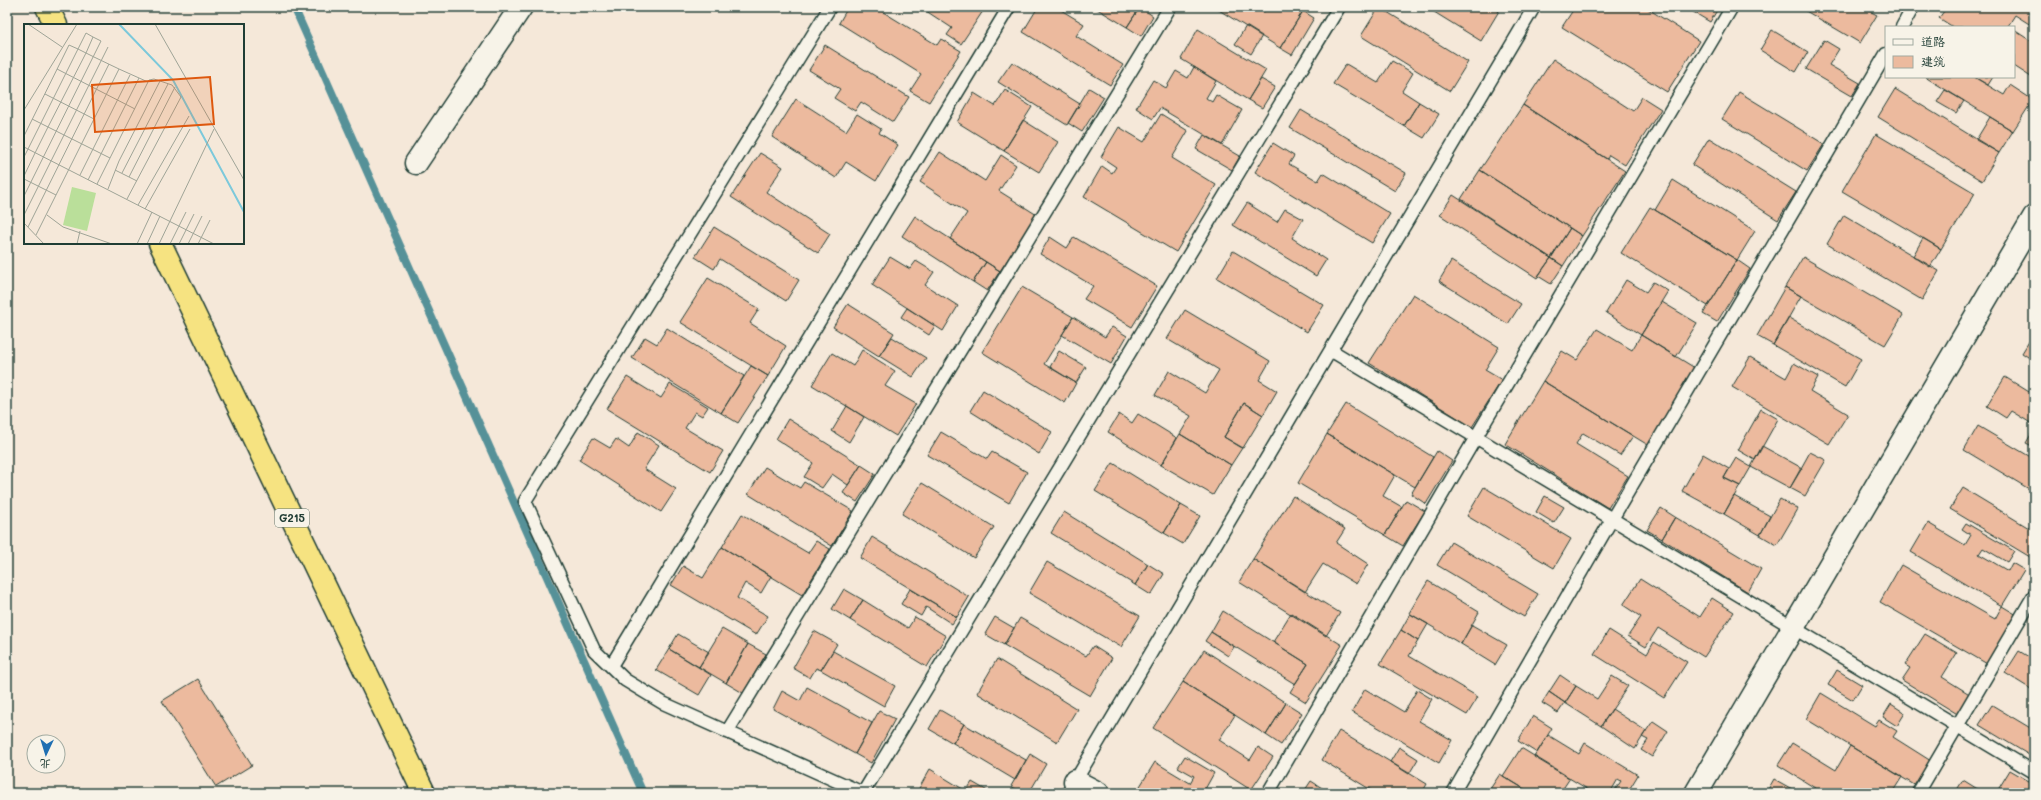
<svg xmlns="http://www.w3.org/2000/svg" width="2041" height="800" viewBox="0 0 2041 800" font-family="Mali,'LXGW WenKai TC',sans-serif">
  <rect width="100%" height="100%" fill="#f5e8d9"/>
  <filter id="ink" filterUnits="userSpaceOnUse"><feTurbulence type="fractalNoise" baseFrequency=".025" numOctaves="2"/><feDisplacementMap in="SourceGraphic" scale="8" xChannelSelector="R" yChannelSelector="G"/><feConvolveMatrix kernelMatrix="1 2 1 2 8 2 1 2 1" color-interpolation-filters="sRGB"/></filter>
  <g filter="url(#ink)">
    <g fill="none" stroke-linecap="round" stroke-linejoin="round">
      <path stroke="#579198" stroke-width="8" d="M294,7L643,793"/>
    </g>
    <path fill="#ecba9e" stroke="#1f3d34" d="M848,7H875L937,45L941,39L961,51L929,102L910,91L921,74L839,23Z
      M920,7H976L983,11L961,44L947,35L952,28Z
      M1038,7H1056L1084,24L1076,36L1123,65L1110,85L1023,32Z
      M1094,7H1140L1127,27Z
      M1140,7L1153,16L1141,36L1127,27Z
      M1214,7H1262L1260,9L1264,12L1267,7H1297L1303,11L1280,48Z
      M1379,7L1468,62L1450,91L1361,36Z
      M1426,7H1493L1499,11L1481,41Z
      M1575,7H1645L1699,41L1667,92L1562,27Z
      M1685,7H1719L1710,22Z
      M1799,7H1862L1877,15L1860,43Z
      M1947,7H2034V27L2015,15L2008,26L2010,27H1953L1939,18Z
      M1303,11L1314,18L1292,55L1280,48Z
      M1246,26L1262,36L1251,54L1235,44Z
      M1198,29L1266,70L1248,100L1181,59Z
      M1772,30L1808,52L1796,72L1760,50Z
      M2014,30L2034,43V79L2014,66Z
      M1824,40L1839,49L1829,65L1860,83L1852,96L1806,69Z
      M825,45L909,97L893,122L861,102L855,111L834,98L840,89L809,70Z
      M1553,59L1633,111L1642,97L1661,109L1625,165L1609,155L1607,159L1523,105Z
      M1392,61L1413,73L1402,91L1419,102L1404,126L1333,84L1346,64L1378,83Z
      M1012,62L1080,104L1067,125L998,82Z
      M1194,67L1216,81L1206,98L1212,102L1216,95L1242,110L1222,145L1160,108L1153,119L1136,108L1153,80L1166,88L1176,71L1188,78Z
      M1925,77H1974L2004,95L2010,85L2033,100L2013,131Z
      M1977,77H1993L1988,85L1976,78Z
      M1261,79L1275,87L1262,108L1248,100Z
      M1089,88L1104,97L1082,132L1068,123Z
      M1895,89L1999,153L1982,181L1878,117Z
      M1005,90L1032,107L1004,151L957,122L974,93L995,106Z
      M1945,90L1964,101L1956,113L1937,102Z
      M1739,92L1824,144L1807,171L1722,119Z
      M796,99L846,131L857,114L881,129L879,133L898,145L876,181L846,162L836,178L772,137Z
      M1419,102L1439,114L1424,138L1404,126Z
      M1523,105L1625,171L1582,236L1480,170Z
      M1301,110L1406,173L1395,191L1290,128Z
      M1161,114L1188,131L1172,158L1216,185L1176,252L1084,197L1102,166L1112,173L1116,167L1101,157L1119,127L1144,142Z
      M1990,117L2013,131L1999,153L1976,140Z
      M1023,120L1058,142L1039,172L1004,151Z
      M1876,134L1975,193L1941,249L1842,191Z
      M1204,135L1240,156L1232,170L1196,149Z
      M1709,138L1796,192L1778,220L1692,165Z
      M1273,143L1294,156L1289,164L1318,181L1323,173L1390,214L1372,243L1255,172Z
      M940,152L985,181L1001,155L1016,165L999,191L1037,215L1000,271L950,239L967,213L920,182Z
      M760,153L783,167L766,192L830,234L818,253L731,197Z
      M1480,170L1570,228L1551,258L1461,199Z
      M1673,180L1755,231L1737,260L1655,210Z
      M1453,195L1551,258L1537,278L1440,215Z
      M1247,203L1277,222L1285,209L1303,219L1292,238L1326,260L1316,276L1233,225Z
      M1650,207L1737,260L1708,306L1621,253Z
      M1844,215L1939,271L1922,300L1827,244Z
      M915,216L986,262L973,282L902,236Z
      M714,227L799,280L786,301L720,259L714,269L695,257Z
      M1570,228L1582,236L1563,266L1551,258Z
      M1050,237L1067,248L1074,237L1157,286L1132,327L1084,299L1093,286L1040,254Z
      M1923,238L1941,249L1930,267L1913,256Z
      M1233,251L1324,305L1307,332L1217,278Z
      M890,257L910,269L916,261L934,272L925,285L958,306L943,331L872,285Z
      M1803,257L1903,315L1885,345L1785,287Z
      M1551,258L1563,266L1551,284L1538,276Z
      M1737,260L1750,269L1717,322L1703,314Z
      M1451,261L1521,304L1508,324L1439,281Z
      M986,262L1000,271L987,291L973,282Z
      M708,278L759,309L750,323L786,346L768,376L680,322Z
      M1626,280L1646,292L1653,282L1668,291L1641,335L1606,313Z
      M1022,287L1073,317L1044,364L1076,383L1065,403L982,352Z
      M1785,287L1801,296L1773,345L1757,336Z
      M1413,294L1499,347L1485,370L1502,380L1472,427L1369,363Z
      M1662,302L1697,323L1676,357L1641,335Z
      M848,304L894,333L879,356L833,327Z
      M907,308L935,326L929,335L901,317Z
      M1185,310L1270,361L1259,380L1277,391L1263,415L1244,403L1224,437L1242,448L1231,465L1180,434L1191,416L1155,395L1169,371L1205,393L1219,370L1167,339Z
      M1073,317L1105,337L1112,327L1127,336L1111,364L1062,335Z
      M1789,318L1861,359L1845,387L1773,345Z
      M667,328L744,376L721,413L632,358L645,337L657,344Z
      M1597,329L1632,350L1641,335L1695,368L1648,445L1543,381L1562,351L1577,360Z
      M2033,335L2034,336V361L2022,353Z
      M892,337L926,358L913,377L879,356Z
      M862,350L895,371L885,386L916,404L896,436L812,385L832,353L853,366Z
      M1059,351L1086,367L1076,383L1050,367Z
      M1750,357L1786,378L1794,363L1818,377L1810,391L1848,414L1829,444L1732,387Z
      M751,366L768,376L738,423L721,413Z
      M627,377L661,398L670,384L708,407L702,416L695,412L685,428L723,451L710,472L607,409Z
      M2005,377L2034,395V425L2011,411L2006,418L1987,406Z
      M1543,381L1633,436L1620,455L1583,433L1576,444L1628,476L1608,508L1505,444Z
      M983,390L1052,432L1039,454L970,411Z
      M1244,403L1263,415L1243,448L1224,437Z
      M1346,404L1433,457L1415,487L1327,434Z
      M847,406L864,417L849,442L832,431Z
      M1761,409L1778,419L1755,460L1738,450Z
      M1119,414L1132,423L1138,414L1177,438L1161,465L1108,432Z
      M788,419L861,465L848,485L832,474L822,488L804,477L813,463L776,439Z
      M1978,426L2034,459V492L1964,450Z
      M2034,429V447L2026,443Z
      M638,432L659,445L644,469L676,489L661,512L579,460L593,438L610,448L616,439L629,448Z
      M941,432L987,459L992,452L1027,472L1009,503L927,455Z
      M1180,434L1231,465L1213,495L1161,465Z
      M1327,434L1395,475L1383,496L1402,507L1385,535L1298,483Z
      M1762,446L1802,468L1790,488L1751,467Z
      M1437,451L1452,461L1426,504L1411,494Z
      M1810,452L1826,460L1805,496L1790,488Z
      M1703,454L1729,469L1724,478L1740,486L1724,514L1682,491Z
      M1736,458L1751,467L1740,486L1724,478Z
      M1113,463L1181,505L1164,533L1095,491Z
      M861,465L875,474L857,502L843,493Z
      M765,467L800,488L804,482L853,511L832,546L748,494Z
      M922,483L994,527L974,558L902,514Z
      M1484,487L1571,539L1554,568L1467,516Z
      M1963,488L2034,531V551L2030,557L1950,509Z
      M1293,496L1345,529L1336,543L1368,564L1356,584L1323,564L1305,592L1253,559Z
      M1545,496L1564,507L1554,523L1536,512Z
      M1734,496L1770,516L1760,535L1724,514Z
      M1780,499L1798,509L1777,545L1760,535Z
      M1406,500L1425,511L1403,546L1385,535Z
      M1181,505L1200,516L1183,544L1164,533Z
      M1661,508L1675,517L1662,539L1647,530Z
      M1064,512L1148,564L1135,585L1051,533Z
      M742,514L808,553L816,541L830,549L802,595L722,547Z
      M1675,517L1761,569L1748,592L1662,539Z
      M1928,523L1965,545L1971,535L1962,529L1966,523L2014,551L2007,562L1983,548L1979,554L2008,571L2012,563L2024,570L2002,606L1911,552Z
      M872,537L969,597L957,617L860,558Z
      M1451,542L1538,594L1524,617L1437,565Z
      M722,547L771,576L761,593L745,583L737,598L768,616L756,635L671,585L683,566L703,578Z
      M1253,559L1340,613L1326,636L1239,582Z
      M1047,562L1140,616L1121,647L1029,593Z
      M1148,564L1164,574L1151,595L1135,585Z
      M1901,565L1995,619L2002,606L2017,615L1989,665L1880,602Z
      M1640,579L1700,617L1712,598L1734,612L1704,657L1658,628L1646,647L1628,636L1641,617L1623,605Z
      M1428,581L1479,612L1461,644L1409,613Z
      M844,589L863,600L850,620L832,609Z
      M910,589L957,617L952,624L926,607L921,616L901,604Z
      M863,600L908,628L915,617L946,636L927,667L850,620Z
      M1223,611L1308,664L1295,684L1211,632Z
      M1291,613L1342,645L1306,702L1290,692L1308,664L1273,642Z
      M1410,614L1428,624L1418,641L1401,630Z
      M995,617L1014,628L1004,645L985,634Z
      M1020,618L1086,656L1093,646L1112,658L1090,696L1004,645Z
      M1472,625L1507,645L1495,665L1461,644Z
      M722,629L748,644L726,683L699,667Z
      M1401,630L1418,641L1409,656L1478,697L1467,715L1380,664Z
      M1609,630L1647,654L1654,642L1687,662L1664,698L1594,654Z
      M814,631L837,644L821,670L816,668L810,678L793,668Z
      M1211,632L1234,647L1228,656L1205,641Z
      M678,634L709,652L699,667L669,649Z
      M1925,634L1957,653L1942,677L1971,695L1959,715L1902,680L1910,668L1905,665Z
      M748,644L766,654L743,693L726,683Z
      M669,649L711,675L699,695L656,670Z
      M1204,650L1286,703L1266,735L1183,682Z
      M833,651L895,686L884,706L821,670Z
      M2019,651L2034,660V691L2005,673Z
      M997,659L1077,709L1057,742L977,693Z
      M1837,670L1862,685L1853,700L1828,685Z
      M1560,675L1576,686L1565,703L1549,692Z
      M1612,676L1628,686L1601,726L1565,703L1576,686L1597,699Z
      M198,679L252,765L216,787L162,701Z
      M1183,682L1235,715L1219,740L1250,760L1258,747L1273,757L1251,790L1153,728Z
      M807,687L872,723L855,754L773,709L782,691L800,701Z
      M1365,689L1404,712L1417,690L1432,699L1419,721L1452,740L1439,763L1352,712Z
      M1549,692L1565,703L1558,713L1542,703Z
      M1821,693L1875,726L1879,720L1897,731L1893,737L1931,761L1916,786L1806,719Z
      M1286,703L1302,713L1281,745L1266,735Z
      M1891,704L1905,713L1897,726L1883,717Z
      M1992,705L2032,729L2034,726V758L1979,725Z
      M1612,709L1646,731L1635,749L1601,726Z
      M940,710L964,724L953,743L929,729Z
      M879,711L895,719L871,763L855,754Z
      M1533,716L1552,728L1537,753L1518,741Z
      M1653,721L1668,731L1652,757L1641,750L1648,740L1642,737Z
      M964,724L1026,760L1015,780L953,743Z
      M1339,731L1427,784L1422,793H1376L1322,760Z
      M1548,735L1579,754L1585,743L1638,775L1627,793H1613L1621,781L1618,779L1610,793H1594L1534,757Z
      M1792,743L1836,770L1850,746L1902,777L1892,793H1823L1778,765Z
      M1399,747L1418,759L1409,774L1390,762Z
      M1521,748L1570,778L1560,793H1531L1503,776Z
      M1030,754L1046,764L1029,793H1022L1011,786Z
      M1185,756L1214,773L1204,791L1208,793H1141L1137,791L1155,762L1190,783L1194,776L1178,767Z
      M930,769L966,791L965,793H923L918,790Z
      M2010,770L2034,784V793H1996Z
      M1500,774L1503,776L1531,793L1488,792Z
      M1774,779L1792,789L1790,793H1766Z
      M1963,780L1984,793H1955Z
      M1311,781L1330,793H1303Z
      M972,782L991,793H965Z"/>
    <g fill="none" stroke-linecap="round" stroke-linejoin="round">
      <defs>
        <path id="service" d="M830,7L525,501L594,650L625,680L663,703L863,793
          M1902,27L1913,7
          M1332,351L2034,772
          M611,666L1009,7
          M727,732L1170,7
          M863,793L1339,7
          M1068,793L1534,7
          M1268,793L1476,437L1732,7
          M1453,793L1612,519L1886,54
          M1918,793L2034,595"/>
        <path id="minor" d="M416,163L521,7
          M1075,781L1098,793
          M1696,793L2034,217"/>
        <path id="trunk" d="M47,7L56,25
          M160,243L424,793"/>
      </defs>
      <use href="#service" stroke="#1f3d34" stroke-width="15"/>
      <use href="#minor" stroke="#1f3d34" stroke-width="25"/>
      <use href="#trunk" stroke="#1f3d34" stroke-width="25"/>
      <use href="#service" stroke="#f7f3e8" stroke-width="12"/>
      <use href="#minor" stroke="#f7f3e8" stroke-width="22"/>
      <use href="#trunk" stroke="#f6e381" stroke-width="22"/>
    </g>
  </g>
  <g text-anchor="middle" stroke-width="4" stroke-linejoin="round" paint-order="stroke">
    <rect fill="#f7f3e8" stroke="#60746a" stroke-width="1" x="275" y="509" width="34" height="18" rx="3"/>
    <g font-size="11" font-weight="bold" fill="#1f3d34">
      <text x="292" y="522">G215</text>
    </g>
  </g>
  <g transform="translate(24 24)">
    <rect width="220" height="220" fill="#f5e8d9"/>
    <path d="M48,163L72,169L63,207L39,201Z" fill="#badf9a"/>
    <path fill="none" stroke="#7cc9db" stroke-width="2" d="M95,0L149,56L220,188"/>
    <path fill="none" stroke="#9fa497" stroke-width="1" d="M4,0L38,23M131,0L220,156M33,45L111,85M95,45L124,58M21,70L70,95M0,86L53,0M8,95L86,134M0,112L45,21L54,25L0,133M0,123L190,220M91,146L113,157M98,149L144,60M56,151L106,51M0,152L11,129L24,103L62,29L69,13L62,9L54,25L70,33L95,45L12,211M105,153L151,63M0,155L32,171M64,156L115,54M73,160L125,56L130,55L148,61L157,73L103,175M84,165L95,137L136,57M0,172L77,17L69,13M114,181L165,92M121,185L166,105M0,191L84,23M23,191L39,203L88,220M0,199L20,220M4,203L85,40M53,220L56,207M113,220L128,188M123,220L136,192M135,220L190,105M146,220L162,188M155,220L170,190M164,220L178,192M174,220L186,196"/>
    <path fill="#de580e" fill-opacity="0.15" stroke="#de580e" stroke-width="2" d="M186,53L190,100L71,108L68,61Z"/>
    <rect width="220" height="220" fill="none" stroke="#1f3d34" stroke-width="2"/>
  </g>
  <rect width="2041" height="800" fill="none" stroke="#f7f3e8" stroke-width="24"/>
  <rect x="12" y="12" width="2017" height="776" fill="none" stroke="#1f3d34" stroke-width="1.5" filter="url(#ink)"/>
  <rect x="1885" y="26" width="130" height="52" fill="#f7f3e8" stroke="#a1aaa0"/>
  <rect x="1893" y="39" width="20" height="6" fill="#f7f3e8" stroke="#a1aaa0"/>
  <text x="1921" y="46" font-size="12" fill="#1f3d34">道路</text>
  <rect x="1893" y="56" width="20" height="12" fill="#ecba9e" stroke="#a1aaa0"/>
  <text x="1921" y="66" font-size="12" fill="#1f3d34">建筑</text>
  <g transform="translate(46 754) rotate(184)"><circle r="19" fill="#f7f3e8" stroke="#a1aaa0"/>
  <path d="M0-3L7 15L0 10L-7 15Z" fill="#1f6fb2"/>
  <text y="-6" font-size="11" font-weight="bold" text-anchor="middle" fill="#1f3d34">北</text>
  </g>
</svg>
